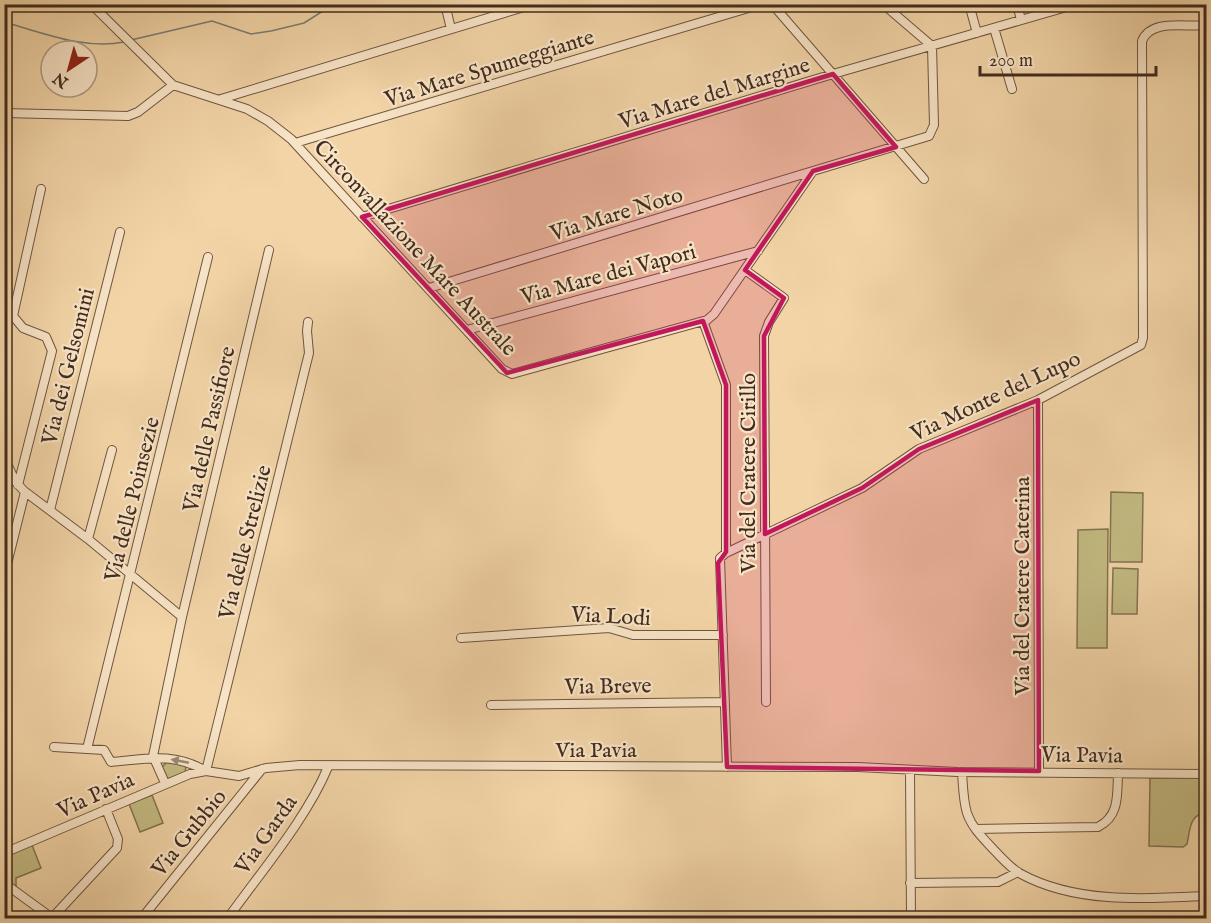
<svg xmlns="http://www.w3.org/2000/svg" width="1211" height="923" viewBox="0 0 1211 923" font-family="'IM FELL English',serif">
  <rect width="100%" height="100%" fill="#f2d4a7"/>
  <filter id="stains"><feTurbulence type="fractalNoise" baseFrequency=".00333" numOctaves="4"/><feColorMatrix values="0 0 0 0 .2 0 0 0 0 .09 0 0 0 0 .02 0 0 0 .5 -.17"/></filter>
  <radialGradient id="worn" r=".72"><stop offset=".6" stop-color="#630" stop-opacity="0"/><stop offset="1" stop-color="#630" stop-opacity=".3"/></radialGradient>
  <path fill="#c3ba82" stroke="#837350" stroke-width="1.5" d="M1111,492L1143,493L1142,562H1110Z
    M1108,529L1107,648H1077L1078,530Z
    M1113,568L1138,569L1137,614H1112Z
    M169,760L186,766L185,773L167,779L161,768Z
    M1206,777V813C1189,814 1190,831 1187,844L1183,847L1149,846L1150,778Z
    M152,795L163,823L140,832L129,804Z
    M32,845L41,868L16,878V888L5,879L4,856Z"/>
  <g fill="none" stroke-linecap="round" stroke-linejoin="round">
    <path stroke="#797f75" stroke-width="1.5" d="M4,22C43,33 84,50 124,42
      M131,40L212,21L251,34L271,31L304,23L334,4"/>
    <defs>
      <path id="minor" d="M91,4L173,85L247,109L268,121L291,139L502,369L512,374L707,320L714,314L813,171L929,136L934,125L932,46L883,4
        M445,4L451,29
        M498,4L501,14
        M772,4L924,179
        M969,4L977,33
        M1017,4L1021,20
        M994,28L1012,89
        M221,99L534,4
        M4,113L128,116L138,112L173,85
        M295,143L762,4
        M362,217L833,74L1077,4
        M745,270L784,298L769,322L764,336L766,702
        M429,288L813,171
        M703,321L726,385V553
        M467,330L758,251
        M1038,400L1039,771
        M4,457L15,481L24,491L88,539L182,617L153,756
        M18,485L52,351L46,337L23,328L13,316L41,189
        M50,510L120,232
        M88,539L112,450
        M4,576L25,492
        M182,617L269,250
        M461,638L609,628L633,635H723
        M491,705L725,702
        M54,747L104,750L111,762C147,759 172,752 206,771
        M87,749L208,257
        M153,756L165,783
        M727,767L720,558L726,553L862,488L919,449L1038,400L1141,345L1143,338L1142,41C1151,18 1186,28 1206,25
        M910,770L911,918
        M206,771L309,353L307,331L308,322
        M962,772C963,785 963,800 967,813C972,828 983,838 994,850C1002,858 1010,868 1021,874C1076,904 1147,899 1206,896
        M976,829L1098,827C1120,816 1117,794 1118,773
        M4,853L190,774L206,771L239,776L266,768L300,765L858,767L957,772L1206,774
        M4,883L52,918
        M910,883L998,882L1018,872
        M52,918L117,848L118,839L106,809
        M142,918L262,769
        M228,918C260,873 307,818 328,767"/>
    </defs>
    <use href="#minor" stroke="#6f5640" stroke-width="10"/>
    <use href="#minor" stroke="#f7e3c6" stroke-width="8"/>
  </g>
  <defs><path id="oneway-solid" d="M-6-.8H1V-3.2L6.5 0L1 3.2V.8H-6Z" transform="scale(1.5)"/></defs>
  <use fill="#9d8872" href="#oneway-solid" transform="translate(180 761) rotate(-169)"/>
  <path fill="#c2185b" fill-opacity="0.2" stroke="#c2185b" stroke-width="4.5" stroke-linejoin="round" d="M833,74L896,147L813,171L745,270L784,298L764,336L765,534L862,488L919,449L1038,400L1039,771L727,767L718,563L726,552V385L703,321L507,373L362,217Z"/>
  <g text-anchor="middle" stroke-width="4.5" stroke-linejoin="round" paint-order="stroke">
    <g font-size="22" fill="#432c1e" stroke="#f7e3c6">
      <text transform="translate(489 67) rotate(-17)" y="8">Via Mare Spumeggiante</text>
      <text transform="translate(714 92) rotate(-17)" y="8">Via Mare del Margine</text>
      <text transform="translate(616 213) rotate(-17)" y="8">Via Mare Noto</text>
      <text transform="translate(416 247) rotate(47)" y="8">Circonvallazione Mare Australe</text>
      <text transform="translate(608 273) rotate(-15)" y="8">Via Mare dei Vapori</text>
      <text transform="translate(67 366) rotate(-76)" y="8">Via dei Gelsomini</text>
      <text transform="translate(995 395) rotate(-25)" y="8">Via Monte del Lupo</text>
      <text transform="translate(208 429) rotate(-77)" y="8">Via delle Passifiore</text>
      <text transform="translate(747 473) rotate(-90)" y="8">Via del Cratere Cirillo</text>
      <text transform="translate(131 499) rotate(-76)" y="8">Via delle Poinsezie</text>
      <text transform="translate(244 542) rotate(-76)" y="8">Via delle Strelizie</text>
      <text transform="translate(1021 586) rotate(-90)" y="8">Via del Cratere Caterina</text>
      <text transform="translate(611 615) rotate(3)" y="8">Via Lodi</text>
      <text transform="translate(608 685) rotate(-1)" y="8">Via Breve</text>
      <text x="596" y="757">Via Pavia</text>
      <text transform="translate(1082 754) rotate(1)" y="8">Via Pavia</text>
      <text transform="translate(95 794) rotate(-24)" y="8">Via Pavia</text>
      <text transform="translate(188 832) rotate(-51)" y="8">Via Gubbio</text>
      <text transform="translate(265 834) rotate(-55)" y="8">Via Garda</text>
    </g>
  </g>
  <rect width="1211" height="923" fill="none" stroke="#f2d4a7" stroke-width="24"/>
  <rect x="6" y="6" width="1199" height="911" fill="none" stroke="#432c1e" stroke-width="3"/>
  <rect x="12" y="12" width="1187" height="899" fill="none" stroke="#432c1e" stroke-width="1.5"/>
  <g transform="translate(69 69) rotate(216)"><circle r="28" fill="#f7e3c6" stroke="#af9a83" stroke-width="1.5"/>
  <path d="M0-4.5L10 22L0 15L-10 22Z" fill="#8f2418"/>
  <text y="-9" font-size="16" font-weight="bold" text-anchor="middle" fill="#432c1e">N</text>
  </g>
  <path d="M980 66v9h176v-9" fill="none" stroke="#432c1e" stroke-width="3"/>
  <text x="989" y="66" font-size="18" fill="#432c1e" stroke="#f7e3c6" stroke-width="4.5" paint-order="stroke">200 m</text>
  <rect width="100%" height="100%" filter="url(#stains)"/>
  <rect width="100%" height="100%" fill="url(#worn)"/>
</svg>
